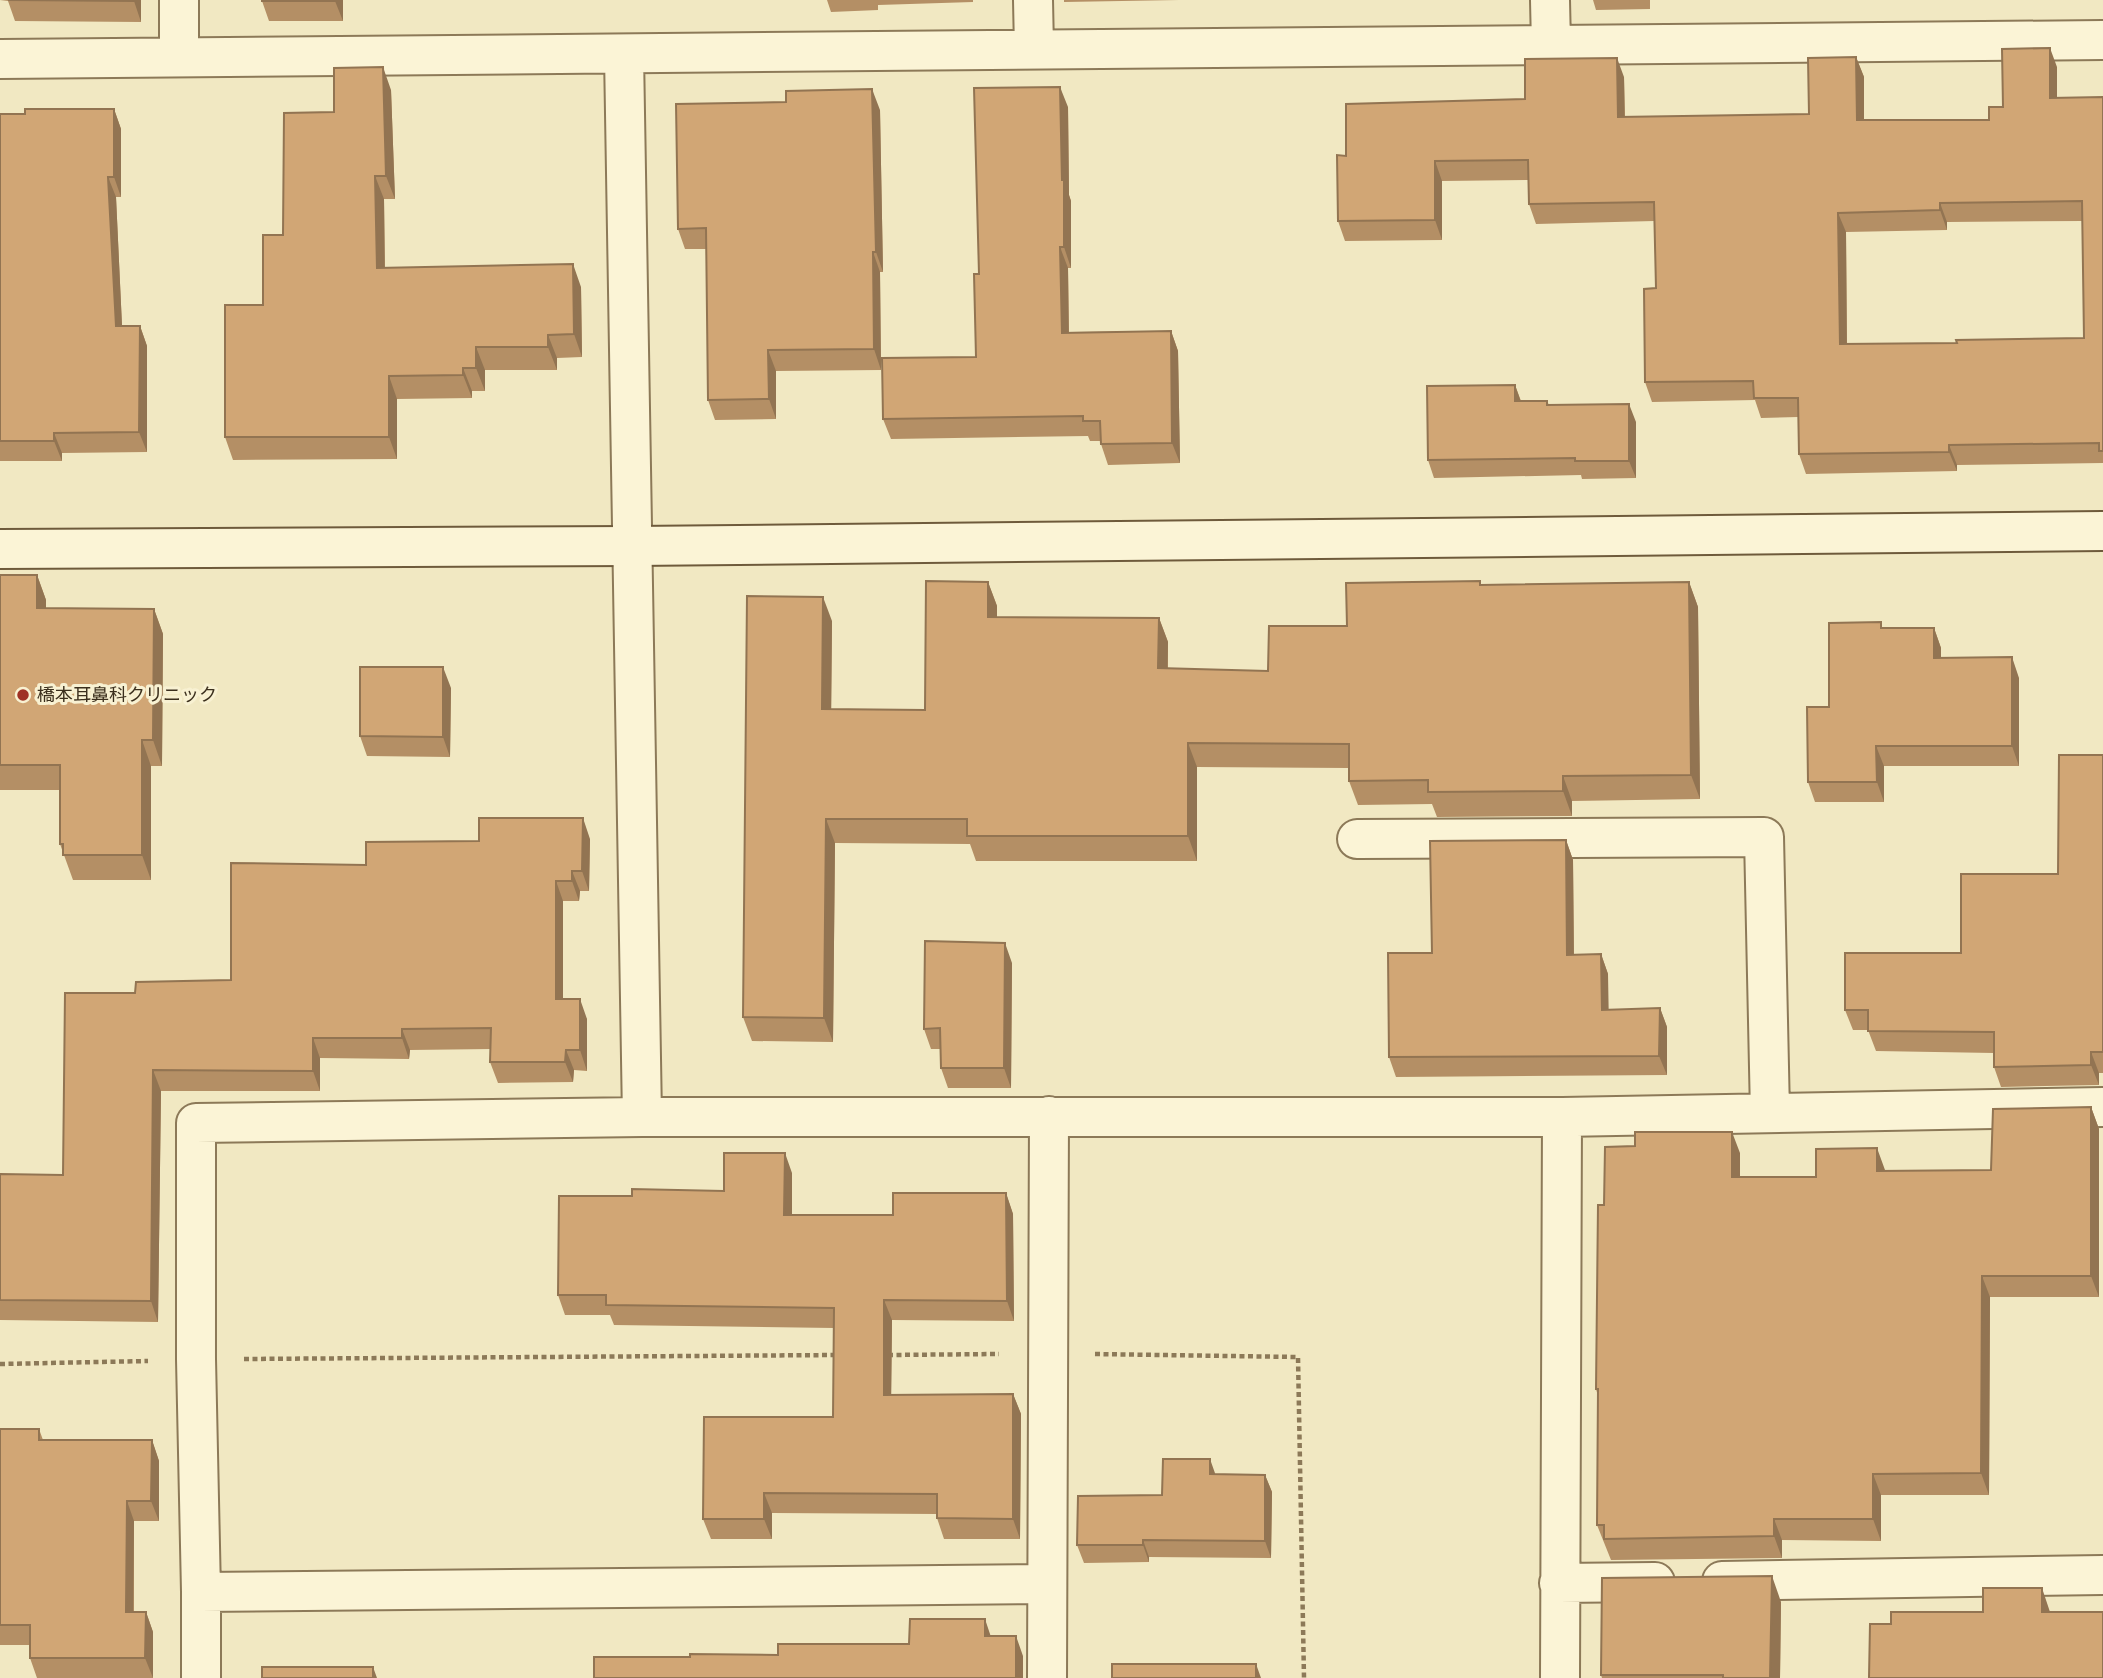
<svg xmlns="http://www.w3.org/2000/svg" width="2103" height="1678" viewBox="0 0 2103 1678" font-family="'IBM Plex Serif','Noto Sans JP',serif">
  <rect width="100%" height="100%" fill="#f1e8c2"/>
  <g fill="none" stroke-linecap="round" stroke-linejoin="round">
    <defs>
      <path id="street" d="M1033,0L1034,49
        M1550,0L1551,45
        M624,54L642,1117
        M179,56V0
        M0,59L2103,40
        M1357,839L1764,837L1770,1113
        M1722,1581L2103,1575
        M1559,1583L1655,1582
        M201,1592L1047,1584
        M201,1678V1592L196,1359V1123L642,1117H1562L2103,1107
        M1047,1678L1049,1116
        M1560,1678L1562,1117"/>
      <path id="secondary" d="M0,549L634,546L2103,531"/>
    </defs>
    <use href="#street" stroke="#8c7958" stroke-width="42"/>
    <use href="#secondary" stroke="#6e5a3b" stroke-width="42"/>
    <path stroke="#8c7958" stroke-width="4.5" stroke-dasharray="5 3.5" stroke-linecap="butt" d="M1095,1354L1298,1357L1304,1678
      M888,1355L999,1354
      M244,1359L838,1355
      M0,1364L148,1361"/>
    <use href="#street" stroke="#fbf4d6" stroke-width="38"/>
    <use href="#secondary" stroke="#fbf4d6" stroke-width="38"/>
  </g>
  <path fill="#b48f65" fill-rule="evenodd" d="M0,0H141V22L15,21L8,1Z
    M343,0V21H269L262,1Z
    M827,0H973V2L878,5V10L831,12Z
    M1064,0H1179L1064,2Z
    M1593,0H1650V9L1596,10Z
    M1856,57L1864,77V120H1989L2003,107L2057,67V98L2103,97V463L1957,465V471L1806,474L1799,454L1798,417L1761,418L1755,400L1652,402L1645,382L1656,288L1654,221L1536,224L1529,204V180L1442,181V240L1345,241L1338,221L1346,156L1525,99L1624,77L1625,117L1809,114ZM2082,221L2084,338L1957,343L1847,344L1846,232L1947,230V222Z
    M391,90L395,199H384L385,268L581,287L582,357L557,358V370H485V391H472V398L397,399V459L233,460L225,437L283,235Z
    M1068,107L1069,195L1071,201V268H1068L1069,332L1171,331L1178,351L1180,463L1108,465L1101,444V441H1090L1088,436L891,439L883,419L976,357L979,274Z
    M114,109L121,129V197H116L122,326H140L147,346V452L62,453V461H0V114H25Z
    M880,110L883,272H880L881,370L776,371V419L715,420L708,400L706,249H685L678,229Z
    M1515,385L1521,401H1547L1549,405L1636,422V478L1582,479L1581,475L1434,478L1428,460Z
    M0,575H37L46,600V609H154L163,634L162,766H151V880H73L60,844V790H0Z
    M988,582L997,606V617L1159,618L1168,642V669L1268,671L1347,626L1482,585L1689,582L1698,607L1700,799L1572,801V816L1437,817L1432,804L1358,805L1349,781V768L1197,767V861H976L970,844L835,843L833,1042L752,1041L743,1017L832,621L831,709L925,710Z
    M1883,628H1934L1941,648V658L2019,678V766H1884V802H1815L1808,782L1829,707Z
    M451,688L450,757L367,756L360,736Z
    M2103,755V1073H2099V1085L2001,1087L1994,1067V1053L1876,1051L1868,1030H1853L1845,1010L1961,953L2058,874Z
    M590,839L589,891H580L579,901H563V999L587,1019V1071L574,1070L573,1082L498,1083L490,1062L491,1049L410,1050L409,1059L320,1058V1091H161L158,1322L0,1320V1174L63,1175L135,993L231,980L366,865L479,841Z
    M1566,840L1573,860L1574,955L1601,954L1608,974V1010L1660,1008L1667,1027V1075L1396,1077L1389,1057L1432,953Z
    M1012,963L1011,1088H948L941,1068V1049H931L924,1029Z
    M2091,1107L2099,1129V1297H1990L1989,1495H1881V1541L1782,1540V1558L1611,1560L1597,1525L1598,1396L1596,1389L1604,1205L1740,1153V1177H1816L1885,1171L1991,1170Z
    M792,1173V1215H893L1006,1193L1013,1214L1014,1321L892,1320L891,1394H1013L1021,1414L1020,1539H944L937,1518V1514L772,1513V1539H711L703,1519L833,1417L834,1328L614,1325L610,1315H565L558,1295L632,1196L724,1191Z
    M0,1429H39L43,1440H152L159,1461V1521H134V1612H146L153,1632V1678H37L30,1658V1645H0Z
    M1215,1474L1265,1475L1272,1492L1271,1558L1149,1557V1562L1084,1563L1077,1545L1162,1495Z
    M1781,1602L1780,1678H1602L1601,1675Z"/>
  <path fill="#927452" d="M134,0H141V22L134,1Z
    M335,0H343V21L335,1Z
    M2050,48L2057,67V118L2050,98Z
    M1856,57L1864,77V140L1857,120Z
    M1617,58L1624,77L1625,137L1618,117Z
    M383,67L391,90L395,199L386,176Z
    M1060,87L1068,107L1069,195L1071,201V268L1064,247Z
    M872,89L880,110L883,272L876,252Z
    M114,109L121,129V197L114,177Z
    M1435,161L1442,181V240L1435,220Z
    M375,176L384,199L385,291L377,268Z
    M108,177L116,197L123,347L116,326Z
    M1940,203L1947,222V230L1940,210Z
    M1838,213L1846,232L1847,364L1840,344Z
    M1060,247L1068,268L1069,353L1062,333Z
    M873,252L880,272L881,370L874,349Z
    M573,264L581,287L582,357L574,334Z
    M140,326L147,346V452L139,432Z
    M1171,331L1178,351L1180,463L1172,443Z
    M548,335L557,358V370L548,347Z
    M476,347L485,370V391L476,368Z
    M768,350L776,371V419L769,399Z
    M463,368L472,391V398L463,375Z
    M389,376L397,399V459L389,437Z
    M1515,385L1521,402L1515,401Z
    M1629,404L1636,422V478L1629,461Z
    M54,433L62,453V461L54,441Z
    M1949,445L1957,465V471L1949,452Z
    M37,575L46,600V634L37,608Z
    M988,582L997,606V641L988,617Z
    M1689,582L1698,607L1700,799L1691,775Z
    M823,597L832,621L831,733L822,709Z
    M154,609L163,634L162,766L153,740Z
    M1159,618L1168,642L1167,693L1158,668Z
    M1934,628L1941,648V678L1934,658Z
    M2012,657L2019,678V766L2012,746Z
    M443,667L451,688L450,757L443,737Z
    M142,740L151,766V880L142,855Z
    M1188,743L1197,767V861L1188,836Z
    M1876,746L1884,766V802L1877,782Z
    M1563,776L1572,801V816L1563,791Z
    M583,818L590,839L589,891L582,871Z
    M826,819L835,843L833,1042L824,1018Z
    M1566,840L1573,860L1574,974L1567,955Z
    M572,871L580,891L579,901L572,881Z
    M556,881L563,901V1019L556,999Z
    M1005,943L1012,963L1011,1088L1004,1068Z
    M1601,954L1608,974L1609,1029L1602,1010Z
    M580,999L587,1019V1071L580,1050Z
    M1660,1008L1667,1027V1075L1659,1056Z
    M402,1029L410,1050L409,1059L402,1038Z
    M313,1038L320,1058V1091L313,1071Z
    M566,1050L574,1070L573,1082L565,1062Z
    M2091,1052L2099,1073V1085L2091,1065Z
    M153,1070L161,1091L158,1322L151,1301Z
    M2091,1107L2099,1129V1297L2091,1276Z
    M1732,1132L1740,1153V1199L1732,1177Z
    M1877,1148L1885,1170V1192L1877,1171Z
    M785,1153L792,1173V1235L784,1215Z
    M1006,1193L1013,1214L1014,1321L1007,1301Z
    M1982,1276L1990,1297L1989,1495L1981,1473Z
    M884,1300L892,1320L891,1415L884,1395Z
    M1013,1394L1021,1414L1020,1539L1013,1519Z
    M152,1440L159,1461V1521L151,1501Z
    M1210,1459L1216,1476L1210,1474Z
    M1873,1474L1881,1495V1541L1873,1519Z
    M1265,1475L1272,1492L1271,1558L1265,1541Z
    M764,1493L772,1513V1539L764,1519Z
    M127,1501L134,1521L133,1632L126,1612Z
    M1774,1519L1782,1540V1558L1774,1536Z
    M1143,1540L1149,1557V1562L1143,1545Z
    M1772,1576L1781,1602L1780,1678H1770Z
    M2042,1588L2051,1615L2042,1612Z
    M146,1612L153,1632V1678L145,1658Z
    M985,1619L992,1640L985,1636Z
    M1016,1636L1023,1656V1678H1016Z
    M1256,1664L1261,1678H1256Z
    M373,1667L377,1678H373Z"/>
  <path fill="#d1a675" stroke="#927452" stroke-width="2" fill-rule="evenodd" d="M8,0H134V1Z
    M262,0H335V1H262Z
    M2050,48V98L2103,97V451H2099V443L1949,445V452L1799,454L1798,398H1754L1753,381L1645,382L1644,289L1656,288L1654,202L1529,204L1528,160L1435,161V220L1338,221L1337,155L1346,156V104L1525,99V59L1617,58L1618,117L1809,114L1808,58L1856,57L1857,120H1989V107H2003L2002,49ZM2082,201L2084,338L1956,340L1957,343L1840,344L1838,213L1940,210V203Z
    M383,67L386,176H375L377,268L573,264L574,334L548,335V347H476V368H463V375L389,376V437H225V305H263V235H283L284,113L334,112V68Z
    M1060,87L1062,180H1064V247H1060L1062,333L1171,331L1172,443L1101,444L1100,421H1083V416L883,419L882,358L976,357L974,274H979L974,88Z
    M872,89L876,252H873L874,349L768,350L769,399L708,400L706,228L678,229L676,104L786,102V91Z
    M25,109H114V177H108L116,326H140L139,432L54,433V441H0V114H25Z
    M1515,385V401H1547V405L1629,404V461H1575V458L1428,460L1427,386Z
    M0,575H37V608L154,609L153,740H142V855H63V844H60V765H0Z
    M926,581L988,582V617L1159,618L1158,668L1268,671L1269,626H1347L1346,583L1480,581V585L1689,582L1691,775L1563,776V791L1428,792V780L1349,781V744L1188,743V836H967V819H826L824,1018L743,1017L747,596L823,597L822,709L925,710Z
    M1881,622V628H1934V658L2012,657V746H1876L1877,782H1808L1807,707H1829V623Z
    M360,667H443V737L360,736Z
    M2059,755H2103V1052H2091V1065L1994,1067V1032L1868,1031V1010H1845V953H1961V874H2058Z
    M479,818H583L582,871H572V881H556V999H580V1050H566L565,1062H490L491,1028L402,1029V1038H313V1071L153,1070L151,1301L0,1300V1174L63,1175L65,993H135L136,982L231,980V863L366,865V842L479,841Z
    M1566,840L1567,955L1601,954L1602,1010L1660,1008L1659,1056L1389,1057L1388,953H1432L1430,841Z
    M925,941L1005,943L1004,1068H941L940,1028L924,1029Z
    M2091,1107V1276H1982L1981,1473L1873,1474V1519H1774V1536L1604,1539V1525H1597L1598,1389H1596L1598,1205H1604L1605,1147L1635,1146V1132H1732V1177H1816V1149L1877,1148V1171L1991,1170L1993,1109Z
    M724,1153H785L784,1215H893V1193H1006L1007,1301L884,1300V1395L1013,1394V1519L937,1518V1494L764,1493V1519H703L704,1417H833L834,1308L606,1305V1295H558L559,1196H632V1189L724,1191Z
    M0,1429H39V1440H152L151,1501H127L126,1612H146L145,1658H30V1625H0Z
    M1163,1459H1210V1474L1265,1475V1541L1143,1540V1545H1077L1078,1496L1162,1495Z
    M1772,1576L1770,1678H1723V1675H1601L1602,1578Z
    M1983,1588H2042V1612H2103V1678H1869L1870,1624H1891V1612H1983Z
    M910,1619H985V1636H1016V1678H594V1657H690V1654L778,1655V1644H909Z
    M1112,1664H1256V1678H1112Z
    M262,1667H373V1678H262Z"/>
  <circle fill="#9f3124" stroke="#f8f1d2" stroke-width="2.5" cx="23" cy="695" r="7"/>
  <g text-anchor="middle" stroke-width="6" stroke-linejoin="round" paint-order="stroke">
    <g font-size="18" fill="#3b2f1d" stroke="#f8f1d2" text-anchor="start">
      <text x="37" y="701">橋本耳鼻科クリニック</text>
    </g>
  </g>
</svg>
